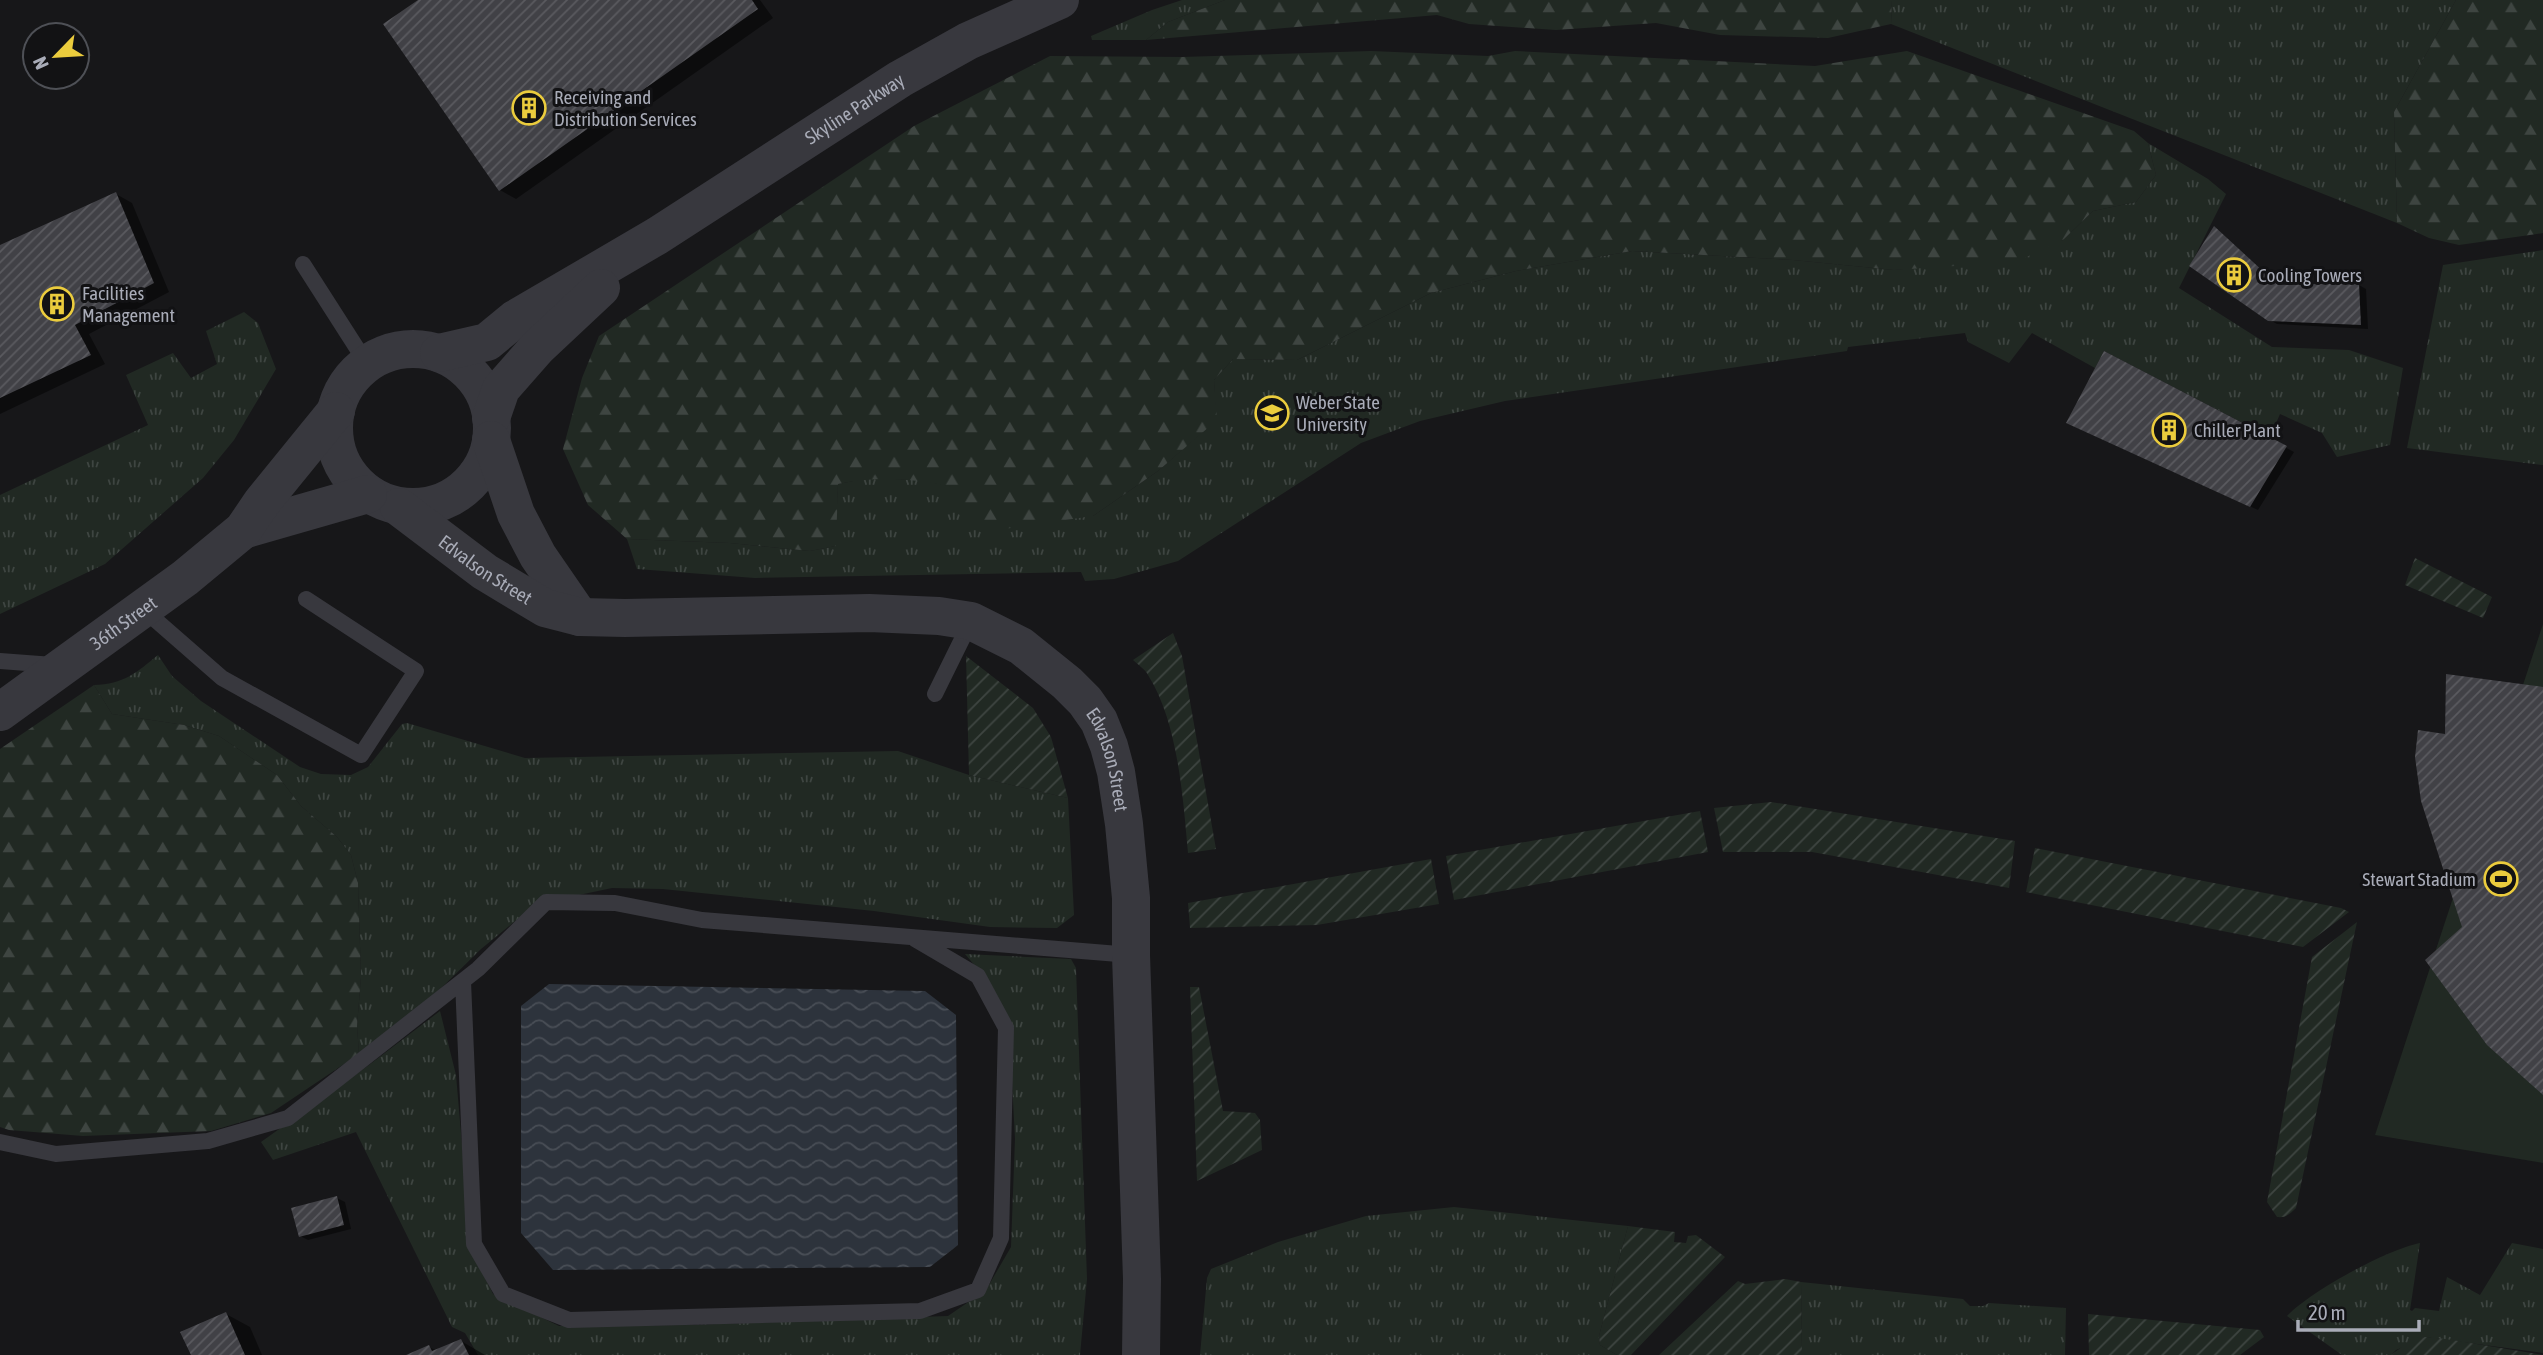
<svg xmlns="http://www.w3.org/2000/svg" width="2543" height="1355" viewBox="0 0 2543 1355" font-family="'Asap Condensed',sans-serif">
  <defs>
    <pattern id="grass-tufts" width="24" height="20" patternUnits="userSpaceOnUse" patternTransform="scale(1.75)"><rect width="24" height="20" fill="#212923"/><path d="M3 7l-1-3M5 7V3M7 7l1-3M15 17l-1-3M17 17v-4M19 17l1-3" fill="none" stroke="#3e4541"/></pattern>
    <pattern id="forest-firs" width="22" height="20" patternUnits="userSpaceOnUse" patternTransform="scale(1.75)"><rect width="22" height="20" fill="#212923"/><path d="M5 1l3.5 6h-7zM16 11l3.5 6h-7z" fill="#3e4541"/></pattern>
    <pattern id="garden-furrows" width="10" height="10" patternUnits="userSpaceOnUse" patternTransform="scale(1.75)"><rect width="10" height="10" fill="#212923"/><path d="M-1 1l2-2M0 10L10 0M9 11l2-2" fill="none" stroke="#3e4541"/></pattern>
    <pattern id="water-waves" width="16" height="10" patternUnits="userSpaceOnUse" patternTransform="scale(1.75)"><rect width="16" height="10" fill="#2d333c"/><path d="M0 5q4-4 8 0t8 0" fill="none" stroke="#494e56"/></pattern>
    <pattern id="building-hatch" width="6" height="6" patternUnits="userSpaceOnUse" patternTransform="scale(1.75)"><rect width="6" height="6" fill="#414146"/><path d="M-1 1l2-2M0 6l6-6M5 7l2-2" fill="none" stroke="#5a5a5f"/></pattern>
  </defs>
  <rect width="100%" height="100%" fill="#171719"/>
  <path fill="url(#grass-tufts)" d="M1182,0H1225L1168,22L1146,40H1092L1091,36L1152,10Z
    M1892,0H2456L2394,112L2397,223L1891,24Z
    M2148,143L2208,179L2226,194L2179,288L2272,347L2349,350L2403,368L2390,445L2337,457L2322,433L2280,414L2270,437L2104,351L2095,368L2032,333L2009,363L1968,342L1965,333L1848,347L1847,351L1505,401L1420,421L1361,443L1178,561L1114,579L1085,581L1081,572L755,578L637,569L627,539L730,543L810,551L835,546L838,484L869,478L920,480L1093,516L1158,471L1216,420L1214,380L1233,359L1297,360L1431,293L1516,271L1632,251L1793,260L1894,270L1933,266L2063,240L2093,211L2136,202L2156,175Z
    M2543,250V465L2407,448L2443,265Z
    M244,312L258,323L276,369L234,440L203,478L105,564L0,614V495L148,425L126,375L173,353L191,378L217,364L206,331Z
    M158,655L172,676L201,701L300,767L321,774L351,775L368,767L402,724L407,723L525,758L898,751L969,775L1068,798L1074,915L1057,928L990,927L874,911L663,889L612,888L536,904L481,949L424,1005L359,1054L357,1026L361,977L358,883L351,855L337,837L301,806L277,775L219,736L184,725L112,714L94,685C124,684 136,673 158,655Z
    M965,954L1071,959L1076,968L1087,1279L1080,1355H478L465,1333L452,1327L356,1132L273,1160L261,1142L369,1065L440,1011L456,1075L471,1250L493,1294L559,1326L689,1325L948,1316L986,1290L1011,1247L1015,1139L1009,1022L987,980Z
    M1454,1207L1628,1226L1599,1336L1600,1345L1617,1355H1200L1207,1278L1211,1269L1278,1242L1366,1216Z
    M2420,1243L2410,1310L2412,1311L2415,1308L2439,1311L2447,1277L2480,1295L2512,1243L2543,1249V1353L2425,1337L2396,1350L2391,1355H2342L2287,1316C2311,1291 2386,1250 2420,1243Z
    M1801,1282L1963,1299L1970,1306H1983L1989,1303L2066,1308L2065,1355H1802Z"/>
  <path fill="url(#forest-firs)" d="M1225,0H1892L1891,24L1828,38L1720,35L1656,23L1556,30L1469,24L1437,15L1146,40L1168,22Z
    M2456,0H2543V233L2459,245L2429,238L2397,223L2394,112Z
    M1371,51L1488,56L1515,51L1815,66L1907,51L2134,131L2148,143L2156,175L2136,202L2093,211L2063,240L2016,262L1894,270L1793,260L1632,251L1516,271L1431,293L1297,360L1233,359L1214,380L1217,420L1158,471L1093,516L1004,529L960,516L951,487C913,478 876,476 838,484L836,546L810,551L730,543L627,539L588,505L563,449L582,378L599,336L914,126L1050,56L1182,57Z
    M94,685L112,714L184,725L219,736L277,775L301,806L337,837L351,855L358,883L361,977L357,1026L359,1054L271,1113L211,1131L83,1136L9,1130L0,1127V749Z"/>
  <path fill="url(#garden-furrows)" d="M2415,558L2492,597L2483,618L2405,585Z
    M1173,633L1182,656L1216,849L1188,853C1183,798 1178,722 1148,675C1145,669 1138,665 1133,660Z
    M966,656L1033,708L1051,737L1068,798L969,775Z
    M1771,802L2015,841L2009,888L1812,852H1723L1714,808Z
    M1700,811L1708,852L1454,900L1446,856Z
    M2035,848L2341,908L2349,912L2303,947L2026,892Z
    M1431,859L1439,904L1317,925L1190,928L1188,903Z
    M2357,922L2296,1208C2290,1214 2286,1218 2277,1217L2267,1202L2312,957Z
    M1190,987H1199L1223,1111L1255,1113L1260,1120L1262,1150L1197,1181Z
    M1628,1226L1675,1232L1674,1242L1686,1243L1688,1236L1696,1235L1725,1257L1631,1355H1617L1600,1345L1599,1336Z
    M1785,1279L1801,1282L1802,1355H1659L1738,1281L1745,1284Z
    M2088,1314L2260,1330L2264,1337L2240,1355H2089Z
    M2425,1337L2446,1339L2543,1355H2391L2411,1340Z"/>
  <path fill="#212923" d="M2543,624V1163L2375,1135Z"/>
  <path fill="url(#water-waves)" d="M549,984L925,991L956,1015L958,1245L930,1267L553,1270L521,1233V1006Z"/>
  <path fill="#0007" d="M421,0H760L773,18L516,199L500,190L386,25Z
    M116,194L132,203L169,292L89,334L105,364L0,414V247Z
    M2214,229L2280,287L2359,285L2366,289L2368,329L2277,324L2268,319Z
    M2104,353L2294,452L2258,510L2076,427Z
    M337,1198L345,1202L351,1229L308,1240L300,1236Z
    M226,1314L250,1327L262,1355H193Z
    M461,1341L485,1355H410L429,1347L437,1351Z"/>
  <path fill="url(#building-hatch)" d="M418,0H752L758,9L499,191L383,24Z
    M116,192L154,283L75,325L91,355L0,398V245Z
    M2214,226L2278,285L2359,283L2361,325L2268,321L2189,266Z
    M2104,351L2287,446L2250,507L2066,423Z
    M2446,674L2543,687V1095L2487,1045L2425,960L2462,927L2421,801L2415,757L2418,730L2445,734Z
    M337,1196L344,1225L299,1237L291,1208Z
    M226,1312L245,1355H191L180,1332Z
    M461,1339L469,1355H406L429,1345L432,1351Z"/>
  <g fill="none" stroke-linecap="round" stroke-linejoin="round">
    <path stroke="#38383e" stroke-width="16" d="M303,264L367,364
      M143,609L222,678L361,755L416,671L306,599
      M0,661L53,665
      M935,694L971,621
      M463,981L474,1244L503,1294L569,1320L920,1311L978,1290L1001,1238L1006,1028L978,976L915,939
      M0,1142L56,1154L208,1141L288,1118L478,969L546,902L615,903L702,920L1131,955"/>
    <g stroke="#38383e" stroke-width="38">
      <circle cx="413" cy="428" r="79"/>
      <path id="s1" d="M439,353L487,342L515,319L657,236L900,79L968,41L1060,0"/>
      <path d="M491,418L501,389L537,348L601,288"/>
      <path d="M491,440L516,514L538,556L580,617"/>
      <path id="s2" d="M399,507L485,572L545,608L580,617L625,618L869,613L939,616L971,621L1021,646L1067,683L1085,701L1099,721L1109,746L1116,772L1124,824L1131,898V955L1142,1279L1141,1355"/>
      <path d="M243,530L368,494"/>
      <path id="s3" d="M0,712L185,578L243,530L262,502L336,411"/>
    </g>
  </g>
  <defs>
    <symbol id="building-ring" viewBox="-11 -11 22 22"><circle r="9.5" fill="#121214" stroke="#ebcc3d" stroke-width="1.5"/><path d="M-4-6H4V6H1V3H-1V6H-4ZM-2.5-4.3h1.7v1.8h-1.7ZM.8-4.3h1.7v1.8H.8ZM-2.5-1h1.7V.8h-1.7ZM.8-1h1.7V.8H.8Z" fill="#ebcc3d"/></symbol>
    <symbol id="university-ring" viewBox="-11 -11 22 22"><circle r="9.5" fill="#121214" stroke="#ebcc3d" stroke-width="1.5"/><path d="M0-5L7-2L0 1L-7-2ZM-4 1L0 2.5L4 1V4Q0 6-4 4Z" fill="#ebcc3d"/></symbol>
    <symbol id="stadium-ring" viewBox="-11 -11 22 22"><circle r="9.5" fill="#121214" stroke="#ebcc3d" stroke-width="1.5"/><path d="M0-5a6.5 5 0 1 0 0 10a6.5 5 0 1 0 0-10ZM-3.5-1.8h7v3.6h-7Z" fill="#ebcc3d"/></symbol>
  </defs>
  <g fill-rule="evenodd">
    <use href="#building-ring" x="510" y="89" width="38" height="38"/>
    <use href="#building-ring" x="2215" y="256" width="38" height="38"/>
    <use href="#building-ring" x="38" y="285" width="38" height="38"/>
    <use href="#university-ring" x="1253" y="394" width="38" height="38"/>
    <use href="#building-ring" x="2150" y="411" width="38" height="38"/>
    <use href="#stadium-ring" x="2482" y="860" width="38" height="38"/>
  </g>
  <g text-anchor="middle" stroke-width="6" stroke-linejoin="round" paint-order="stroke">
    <g font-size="19" fill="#a9acb8" stroke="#121214" text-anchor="start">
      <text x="554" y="104">Receiving and<tspan x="554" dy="22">Distribution Services</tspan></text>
      <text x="2258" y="282">Cooling Towers</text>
      <text x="82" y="300">Facilities<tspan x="82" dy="22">Management</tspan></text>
      <text x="1296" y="409">Weber State<tspan x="1296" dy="22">University</tspan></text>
      <text x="2194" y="437">Chiller Plant</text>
      <text x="2476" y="886" text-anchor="end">Stewart Stadium</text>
    </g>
    <g font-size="19" fill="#a9acb8" stroke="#121214">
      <text dy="7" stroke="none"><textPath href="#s1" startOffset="485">Skyline Parkway</textPath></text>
      <text dy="7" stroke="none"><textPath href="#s2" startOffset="107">Edvalson Street</textPath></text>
      <text dy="7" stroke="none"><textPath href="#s3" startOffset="152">36th Street</textPath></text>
      <text dy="7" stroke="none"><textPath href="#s2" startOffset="810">Edvalson Street</textPath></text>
    </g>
  </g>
  <g transform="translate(56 56) rotate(245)"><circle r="33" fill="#121214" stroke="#4e5056" stroke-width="2"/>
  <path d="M0-5L12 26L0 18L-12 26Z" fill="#ebcc3d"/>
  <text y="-10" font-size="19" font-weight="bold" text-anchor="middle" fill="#a9acb8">N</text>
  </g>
  <path d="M2298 1320v10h121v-10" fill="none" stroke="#a9acb8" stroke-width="3.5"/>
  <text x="2308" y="1320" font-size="21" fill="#a9acb8" stroke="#121214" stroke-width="5" paint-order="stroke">20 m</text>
</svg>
